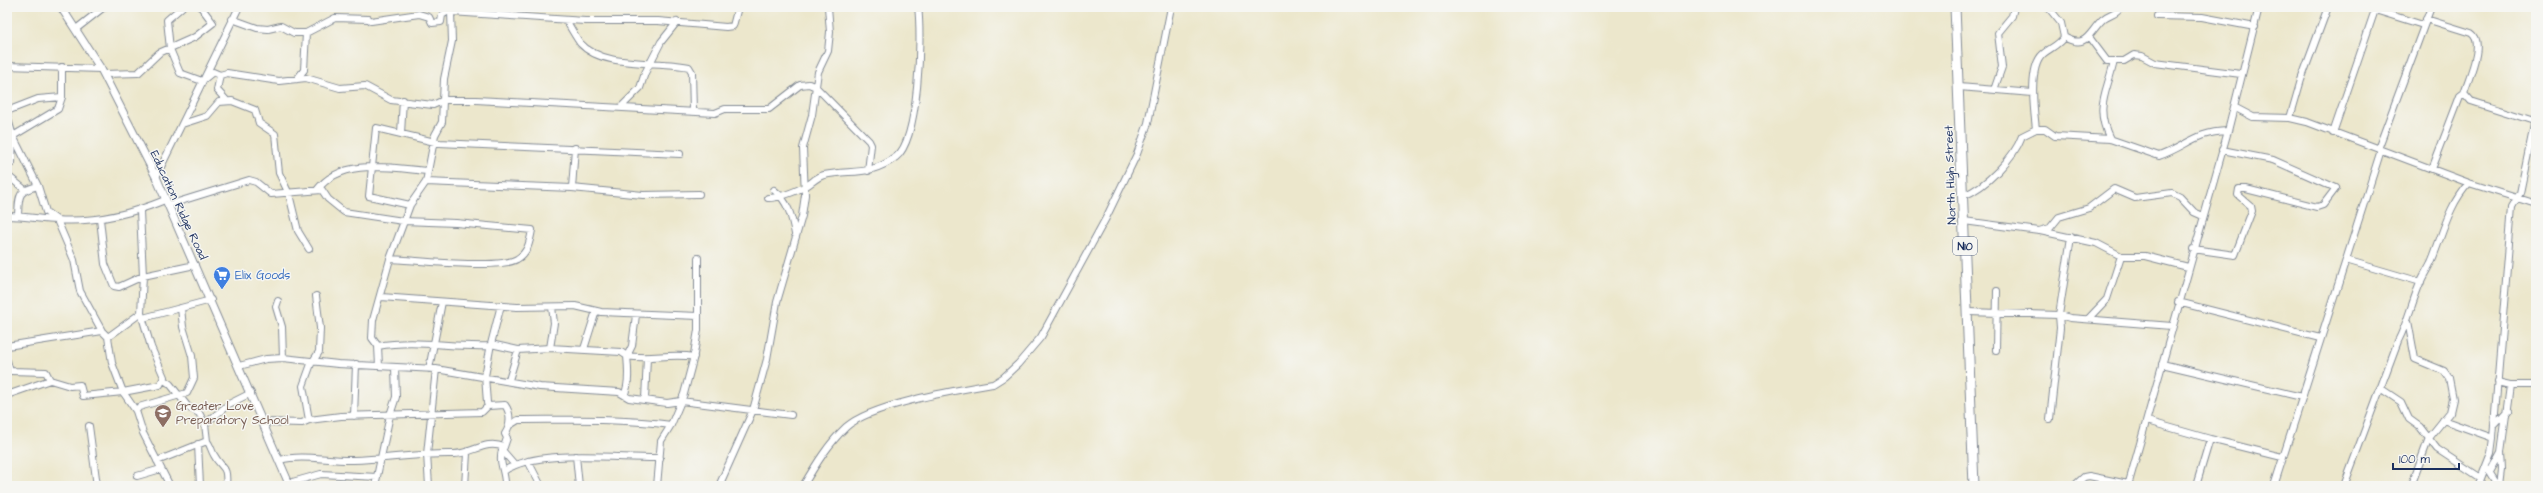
<svg xmlns="http://www.w3.org/2000/svg" width="2543" height="493" viewBox="0 0 2543 493" font-family="'Architects Daughter',sans-serif">
  <rect width="100%" height="100%" fill="#f6f6f2"/>
  <filter id="ink" filterUnits="userSpaceOnUse"><feTurbulence type="fractalNoise" baseFrequency=".025" numOctaves="2"/><feDisplacementMap in="SourceGraphic" scale="8" xChannelSelector="R" yChannelSelector="G"/><feConvolveMatrix kernelMatrix="1 2 1 2 8 2 1 2 1" color-interpolation-filters="sRGB"/></filter>
  <filter id="wash" filterUnits="userSpaceOnUse"><feTurbulence type="fractalNoise" baseFrequency=".012" numOctaves="4" result="noise"/><feDisplacementMap in="SourceGraphic" scale="16" xChannelSelector="R" yChannelSelector="G"/><feGaussianBlur stdDeviation="0.9" result="paint"/><feColorMatrix in="noise" values="0 0 0 0 0 0 0 0 0 0 0 0 0 0 0 0 0 1.4 0 .05"/><feComposite in="paint" operator="in"/></filter>
  <g filter="url(#wash)">
    <rect width="100%" height="100%" fill="#ece7cc"/>
  </g>
  <g filter="url(#ink)">
    <g fill="none" stroke-linecap="round" stroke-linejoin="round">
      <defs>
        <path id="minor" d="M182,7L167,20L170,49L180,73L202,81L213,72L220,75L227,73L279,81L306,78L340,88L365,86L391,100L433,105L444,100H476L715,113L725,109H769L800,85L809,84L816,87L869,141L871,145L868,171
          M2375,10L2423,25
          M451,12L585,21H658L726,27L733,26L738,7
          M2157,16L2202,17L2255,27
          M232,19L257,28L268,29L281,26L294,33H306
          M2426,19L2471,33C2486,42 2468,79 2464,93L2460,96L2432,169
          M566,20C570,27 575,36 580,43C603,69 658,60 689,67L692,72L693,111
          M76,29L104,7
          M2064,37C2087,50 2088,33 2103,19C2108,14 2117,14 2120,7
          M2089,37L2107,61H2124L2134,55L2142,56L2155,63L2241,74
          M7,66L101,69
          M104,74L138,73L159,53L195,37L213,23L201,7
          M220,75L217,90L227,101
          M297,79L304,70L306,33L335,18L369,19L371,21L419,14L429,17L432,23L441,22L442,15L456,7
          M1959,87L2033,93
          M1994,90L2002,67L1998,33L2012,16L2014,7
          M2464,93L2471,101L2534,121
          M621,107L640,88L645,73L661,42L677,22
          M2234,107L2253,117L2290,118L2307,122L2469,183L2536,204
          M7,111L38,99L62,97
          M7,116L13,136L38,186L46,212L57,220L74,260L80,291L102,331L108,337L112,363L123,392L136,411L143,433L170,486
          M2290,118L2301,80L2328,7
          M182,124L207,116L219,102L232,101L255,110L259,123L275,134L279,173L289,194L298,231L309,249
          M2036,129C2034,111 2028,67 2043,54C2050,48 2059,45 2064,37L2061,23L2048,7
          M401,133L403,100
          M2333,133L2376,7
          M2110,139C2094,107 2107,93 2114,61
          M2378,149L2431,7
          M7,165L12,163L13,136L58,109L62,97V67
          M7,175L24,189
          M156,177L239,7
          M426,182L572,188L643,195L699,194
          M572,188L575,148
          M317,190C342,157 391,168 428,171
          M774,190C788,201 792,217 795,234
          M1963,196C1986,187 2014,158 2022,136L2036,129H2045L2055,136L2110,139L2159,156C2188,146 2194,132 2228,131
          M768,198C781,198 794,192 806,186C812,183 816,177 824,175C851,169 869,177 896,157C919,140 922,36 918,7
          M168,205L249,180L256,182L271,194L322,190L328,199L344,212L403,221L456,223L532,230C530,241 528,253 517,259C499,270 415,260 390,259
          M410,205L369,196L376,128L439,143L680,154
          M7,216C24,216 40,219 56,220C94,223 131,214 165,200
          M18,216C19,196 17,191 38,186
          M100,219L105,264L114,286L119,287L143,276L195,265
          M1964,221L2039,231L2050,228L2059,217L2089,208L2114,189L2135,198L2172,193L2180,197L2194,212L2203,216
          M2040,231L2096,243L2121,256H2145L2188,267
          M2193,249L2235,255L2252,211L2251,206L2238,195L2239,189H2246L2317,207L2323,205L2336,188L2273,160L2222,150
          M2346,260L2421,282
          M381,297L517,307L575,306L601,312L698,316
          M278,301L276,307L282,327L283,358
          M2178,302L2320,338
          M1968,312L2059,315L2070,318L2172,326
          M636,315L632,346L627,356C650,360 671,353 694,357
          M143,318L211,300
          M2088,319L2107,299L2121,256
          M2408,321L2415,359L2444,371L2449,378L2453,399L2450,412L2429,438L2411,486
          M108,337L141,313
          M491,344L501,305
          M7,346L102,331
          M378,346C416,339 452,348 490,346
          M550,348L554,323L552,307
          M584,349L596,311
          M1996,350L1997,291
          M7,361L10,371L46,372L50,380L70,386L80,385L83,396L123,392L160,385L164,377L151,347L141,313L143,276L140,211
          M2162,364L2302,397
          M239,366L266,359L283,358L338,364L436,369L540,387L619,392L629,398L667,403L681,401L791,415
          M379,366L378,346L372,338L373,320L390,259L410,205L426,182L435,135L442,122L444,79L452,41L451,12
          M429,369L442,302
          M509,380L518,350
          M2497,382L2510,385H2536
          M2380,388L2401,402L2409,419L2420,427L2437,449L2481,478
          M7,395L50,380
          M645,399L647,358
          M136,411L139,407L187,393L194,378L192,356L183,327L181,308
          M354,416L356,364
          M2050,419L2060,328L2059,315L2071,237
          M309,420L303,386L311,364L319,352L320,328L316,296
          M2443,420L2493,438
          M2147,421L2210,439L2196,486
          M264,422L302,423L309,420L341,416L482,412L488,406
          M205,424L229,404L251,393
          M510,425L518,420C570,420 620,418 671,425
          M89,426L97,486
          M2494,426L2508,411
          M2210,439L2282,457
          M207,441C211,446 211,450 214,455C222,470 228,464 226,486
          M198,444L200,486
          M504,447L507,438L505,434C511,425 511,413 505,405L488,406L487,403L485,376L491,344L518,350L550,348L621,352L627,356C628,367 630,385 624,395
          M502,450C498,463 506,473 505,486
          M576,456L579,486
          M280,460C302,454 330,461 353,460C387,459 420,453 454,454C473,454 485,439 504,447L502,450L515,465
          M157,461L207,441L205,424L199,413L189,408L170,384L164,380
          M528,461L541,486
          M2488,470L2498,486
          M504,471C537,448 618,459 660,458
          M2490,472L2501,452
          M137,476L161,469
          M289,483L321,474L377,477
          M375,486L390,415L396,397L395,367
          M429,486L427,454L436,369
          M465,486L467,453
          M657,486L661,441L671,425L684,394L693,360L698,330V258
          M719,486L753,410L767,359L777,302L802,216L805,195L803,148L812,115L818,72L828,51L830,32L828,7
          M803,486C815,466 828,444 846,427C871,404 958,390 993,384L1004,377L1018,364L1041,337L1106,218L1137,154L1148,123L1171,7
          M2074,486L2084,477L2089,476L2128,484
          M2128,486L2228,131L2259,7
          M2274,486L2381,150
          M2344,486L2398,341C2408,322 2412,301 2421,281C2424,274 2429,267 2432,260C2443,233 2449,204 2469,183
          M2478,486L2491,453L2493,438L2512,207L2520,193L2536,115
          M2500,486L2502,470L2501,452L2510,385"/>
        <path id="major" d="M61,7L101,69L156,177L290,486"/>
        <path id="highway" d="M1955,7L1974,486"/>
      </defs>
      <use href="#minor" stroke="#848b95" stroke-width="8"/>
      <use href="#major" stroke="#848b95" stroke-width="9"/>
      <use href="#highway" stroke="#848b95" stroke-width="11"/>
      <use href="#minor" stroke="#fff" stroke-width="6"/>
      <use href="#major" stroke="#fff" stroke-width="7"/>
      <use href="#highway" stroke="#fff" stroke-width="9"/>
    </g>
  </g>
  <defs>
    <symbol id="supermarket-pin" viewBox="-11 -11 22 30"><path d="M0 17L-7.5 6A9.5 9.5 0 1 1 7.5 6Z" fill="#3f7fe0" stroke="#f6f6f2"/><path d="M-6-5.5h2.5l.6 2H6L4.5 2H-2.5L-4.4-4H-6ZM-1.5 3.2a1.3 1.3 0 1 0 .1 0ZM3 3.2a1.3 1.3 0 1 0 .1 0Z" fill="#fff"/></symbol>
    <symbol id="school-pin" viewBox="-11 -11 22 30"><path d="M0 17L-7.5 6A9.5 9.5 0 1 1 7.5 6Z" fill="#8d6e63" stroke="#f6f6f2"/><path d="M0-5L7-2L0 1L-7-2ZM-4 1L0 2.5L4 1V4Q0 6-4 4Z" fill="#fff"/></symbol>
  </defs>
  <g fill-rule="evenodd">
    <use href="#supermarket-pin" x="212" y="265" width="20" height="27"/>
    <use href="#school-pin" x="153" y="403" width="20" height="27"/>
  </g>
  <g text-anchor="middle" stroke-width="3" stroke-linejoin="round" paint-order="stroke">
    <rect fill="#f6f6f2" stroke="#5d6b8a" stroke-width="1" x="1953" y="237" width="24" height="18" rx="3"/>
    <g font-size="11" font-weight="bold" fill="#1b2f5e">
      <text x="1965" y="250">N10</text>
    </g>
    <g font-size="12" fill="#1b2f5e" stroke="#f6f6f2">
      <text transform="translate(1950 175) rotate(-92)" y="4">North High Street</text>
      <text transform="translate(179 205) rotate(65)" y="4">Education Ridge Road</text>
    </g>
    <g font-size="12" fill="#366cbe" stroke="#f6f6f2" text-anchor="start">
      <text x="235" y="279">Elix Goods</text>
    </g>
    <g font-size="12" fill="#785e54" stroke="#f6f6f2" text-anchor="start">
      <text x="176" y="410">Greater Love<tspan x="176" dy="14">Preparatory School</tspan></text>
    </g>
  </g>
  <rect width="2543" height="493" fill="none" stroke="#f6f6f2" stroke-width="24"/>
  <path d="M2393 463v6h66v-6" fill="none" stroke="#1b2f5e" stroke-width="2"/>
  <text x="2399" y="463" font-size="12" fill="#1b2f5e" stroke="#f6f6f2" stroke-width="3" paint-order="stroke">100 m</text>
</svg>
